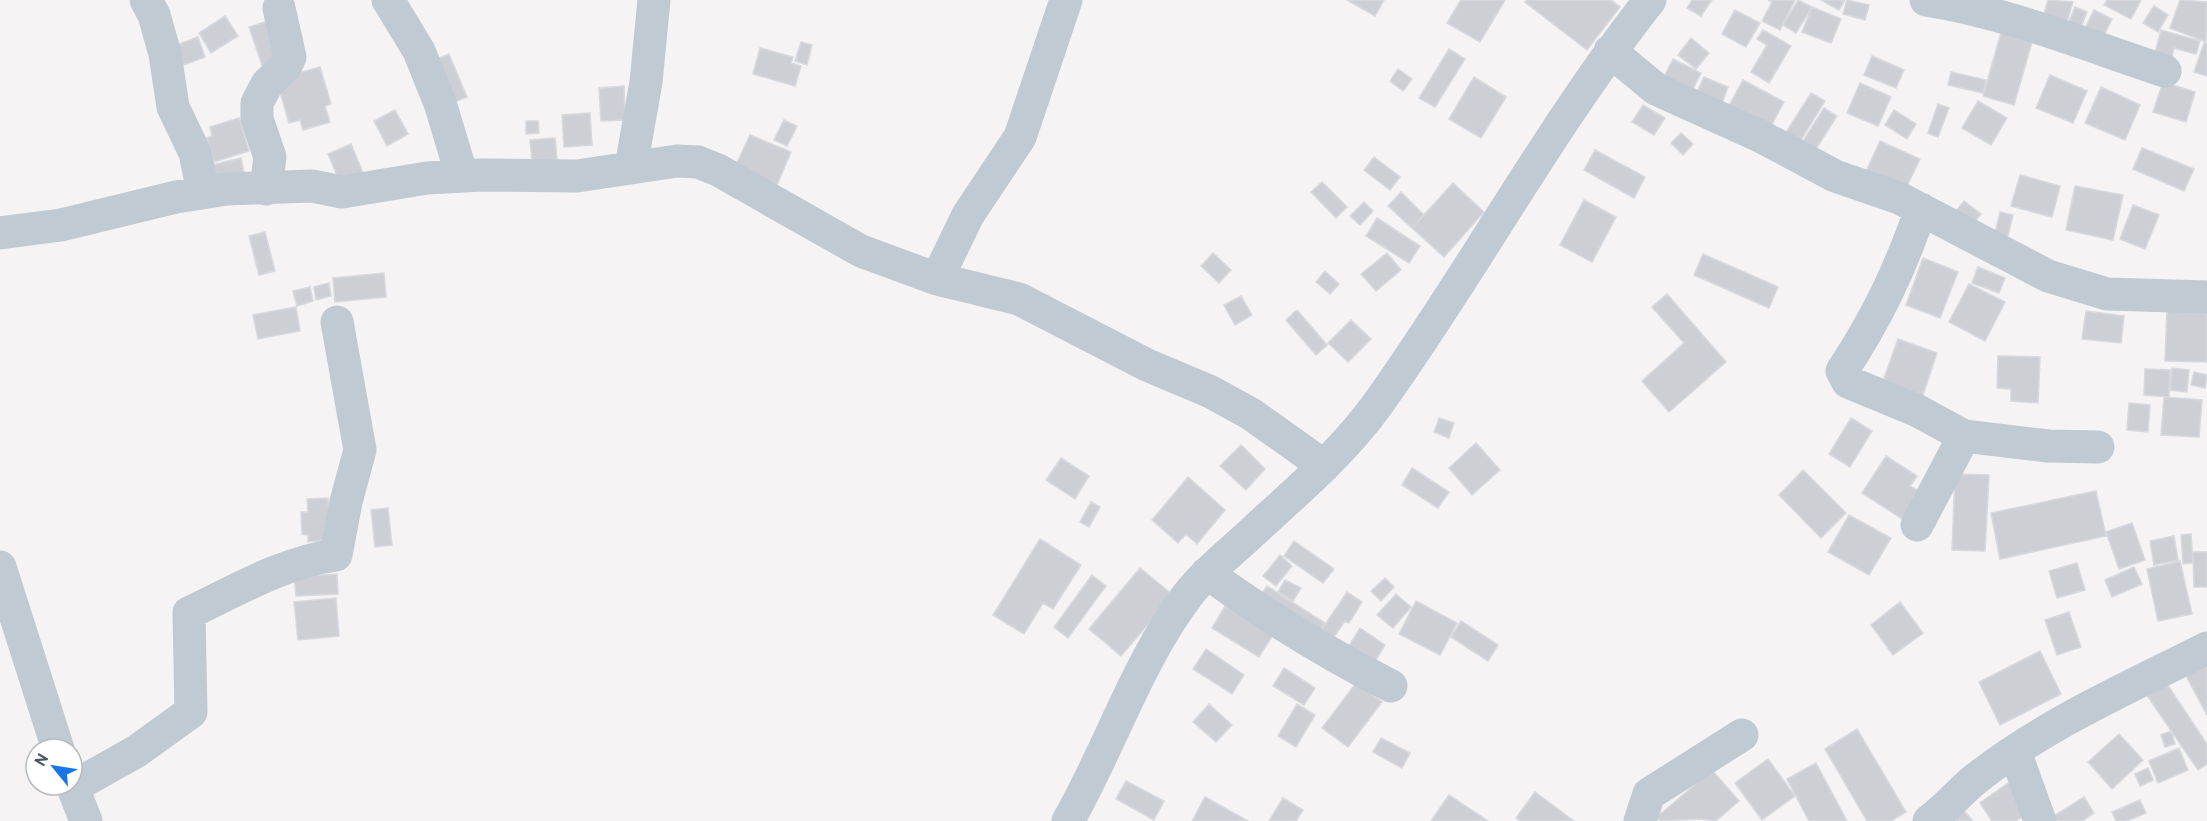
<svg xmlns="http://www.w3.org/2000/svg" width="2207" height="821" viewBox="0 0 2207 821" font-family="Overpass,sans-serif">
  <rect width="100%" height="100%" fill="#f5f3f3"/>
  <path fill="#cdcfd5" stroke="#d7d9de" stroke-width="1.5" d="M1347,0H1384L1375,16Z
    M1461,0H1505L1480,42L1447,23Z
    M1527,0H1611L1620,7L1587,50L1525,2Z
    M1692,0H1712L1701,16L1687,8Z
    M1768,0H1795L1780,30L1762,21L1772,2Z
    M1798,0L1812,7L1796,33L1783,25Z
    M1821,0H1845L1839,10Z
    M1847,0L1869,5L1865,20L1843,14Z
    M2048,0L2073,2L2064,31L2041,24Z
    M2107,0H2141L2131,19L2104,5Z
    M2180,0L2207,2L2206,42L2170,28Z
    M2154,6L2168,15L2158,32L2143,23Z
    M1812,7L1841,19L1831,43L1802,32Z
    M2075,7L2087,12L2078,34L2066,29Z
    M1735,10L1760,23L1746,47L1722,34Z
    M2094,10L2112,19L2100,43L2082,34Z
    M225,16L238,36L211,53L199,33Z
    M268,21L282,65L264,71L249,27Z
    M1763,30L1791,46L1769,83L1751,72L1767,45L1757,39Z
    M2161,30L2200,41L2196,54L2174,48L2172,57L2155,53Z
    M2001,33L2032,42L2014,105L1983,96Z
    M198,37L205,57L173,69L166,49Z
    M1691,38L1709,53L1696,69L1678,55Z
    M801,42L812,45L807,65L795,61Z
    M2204,43L2207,44V76L2194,72Z
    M760,48L793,57L791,63L801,66L795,86L753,74Z
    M1449,49L1465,59L1435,107L1419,98Z
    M449,54L467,97L452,103L435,60Z
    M1872,56L1904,70L1896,88L1864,75Z
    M1673,59L1701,73L1692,91L1664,77Z
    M320,67L331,104L325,106L330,122L303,130L300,120L289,123L278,85L285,77Z
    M1398,69L1412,79L1403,91L1390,81Z
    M1951,72L1986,80L1983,93L1948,85Z
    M2050,75L2087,91L2073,123L2036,108Z
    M1474,77L1506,97L1481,138L1449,119Z
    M1704,77L1728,87L1719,111L1693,101Z
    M1743,80L1784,102L1766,135L1725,113Z
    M2163,82L2195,92L2186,122L2153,112Z
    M1860,83L1891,97L1878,126L1847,113Z
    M624,86L625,120L601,121L599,88Z
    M2101,87L2140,105L2125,140L2085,123Z
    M1811,93L1825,101L1794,151L1780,142Z
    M1978,101L2007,118L1991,145L1962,128Z
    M1938,104L1949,108L1938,137L1928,133Z
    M1643,105L1665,118L1654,135L1632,122Z
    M1824,108L1837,116L1809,160L1796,152Z
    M395,110L408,134L387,146L374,121Z
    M1894,110L1916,124L1907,139L1885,125Z
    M590,113L592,145L564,147L562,115Z
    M239,118L249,151L214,162L207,138L212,136L210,127Z
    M784,120L797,126L787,146L774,140Z
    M526,121H538L539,133L526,134Z
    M1681,133L1693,144L1683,155L1671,143Z
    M750,135L791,152L777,185L735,167Z
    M555,138L557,159L532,162L530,140Z
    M1880,141L1920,159L1904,192L1865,174Z
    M351,144L364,175L341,185L328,154Z
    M2142,148L2194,169L2184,191L2133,169Z
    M1595,150L1645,177L1634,198L1584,170Z
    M1374,157L1400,177L1390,190L1364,170Z
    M241,158L246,182L214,189L208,166Z
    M2020,175L2060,186L2052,217L2011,206Z
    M1322,182L1347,207L1336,218L1311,192Z
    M1453,183L1484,212L1444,257L1412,228Z
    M2075,186L2123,195L2113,240L2066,230Z
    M1401,192L1424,215L1412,228L1388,206Z
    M1584,200L1616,217L1592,262L1560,245Z
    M1964,201L1981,214L1970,229L1952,216Z
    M1364,202L1373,211L1360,225L1350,216Z
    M2133,205L2159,215L2145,249L2120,239Z
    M2000,212L2013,215L2006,244L1993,241Z
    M1377,218L1420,246L1409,263L1366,236Z
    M265,232L275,271L259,275L249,236Z
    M1213,253L1231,270L1219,283L1201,266Z
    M1387,253L1401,270L1376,291L1361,274Z
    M1703,254L1778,287L1769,308L1694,275Z
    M1923,258L1958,272L1940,318L1906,305Z
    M1978,267L2005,278L1999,293L1972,283Z
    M1325,271L1339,284L1330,294L1316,282Z
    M384,273L386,297L335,302L333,278Z
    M329,283L331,296L316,300L314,287Z
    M1969,284L2005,302L1985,341L1949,322Z
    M310,287L313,301L297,306L293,291Z
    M1667,294L1726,362L1669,412L1642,381L1684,343L1652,307Z
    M1241,296L1252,315L1235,325L1224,305Z
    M296,307L300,331L258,339L253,315Z
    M2167,308L2207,309V362L2165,361Z
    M1297,310L1327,345L1316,355L1286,320Z
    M2086,311L2124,316L2121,343L2082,339Z
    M1351,320L1371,339L1348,362L1328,343Z
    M1898,339L1937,353L1921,401L1881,387Z
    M1998,356L2040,357L2038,403L2011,401V389L1997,388Z
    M2172,368L2189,370L2187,392L2170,390Z
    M2145,369L2170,370L2169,397L2144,395Z
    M2194,372L2207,375L2205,388L2191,385Z
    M2164,397L2202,400L2199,437L2161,435Z
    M2129,403L2150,405L2148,432L2127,430Z
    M1439,418L1454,423L1449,438L1434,432Z
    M1851,418L1872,431L1850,467L1829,454Z
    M1476,443L1500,470L1472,495L1449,468Z
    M1241,445L1265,469L1246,490L1220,466Z
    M1886,456L1917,476L1910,486L1927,496L1910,524L1862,493Z
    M1061,458L1089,476L1075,499L1046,480Z
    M1412,468L1449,492L1438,508L1402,485Z
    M1803,470L1846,513L1821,538L1779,495Z
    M1955,474L1989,475L1985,551L1952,550Z
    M1188,477L1225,510L1197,544L1186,534L1178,543L1152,520Z
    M2096,491L2106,536L2000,559L1991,513Z
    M328,498L330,540L308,542V535L302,534L301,512H308L307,499Z
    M1091,502L1100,507L1089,527L1080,522Z
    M388,508L392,545L375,547L371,510Z
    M1849,515L1891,538L1869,575L1828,552Z
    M2132,523L2145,560L2119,569L2106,532Z
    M2191,534L2193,563L2183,564L2181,535Z
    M2174,536L2178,560L2154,565L2150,541Z
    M1040,539L1081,565L1053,609L1043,603L1024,634L993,615Z
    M1294,541L1334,569L1323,583L1284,556Z
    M2193,552H2207V587H2194Z
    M1280,555L1292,566L1276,586L1263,576Z
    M2180,561L2192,614L2158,621L2147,569Z
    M2077,563L2085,590L2057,598L2049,571Z
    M2134,567L2142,584L2112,597L2105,580Z
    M1140,568L1173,595L1121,656L1089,629Z
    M337,574L338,594L296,596L294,577Z
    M1092,575L1106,586L1068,638L1054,627Z
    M1385,578L1394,587L1381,601L1371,591Z
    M1285,580L1301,588L1293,601L1278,592Z
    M1267,586L1325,623L1315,638L1257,601Z
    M1347,592L1362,602L1349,623L1345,621L1326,649L1314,641Z
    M1396,594L1411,607L1393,628L1377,615Z
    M336,598L339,636L298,640L294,602Z
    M1416,601L1457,623L1440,655L1399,634Z
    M1900,602L1923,633L1893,655L1871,625Z
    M1225,606L1273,635L1259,657L1212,628Z
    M2069,612L2081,647L2057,655L2045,620Z
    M1461,621L1498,645L1488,661L1451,637Z
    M1360,628L1385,645L1368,673L1342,657Z
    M1206,649L1244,675L1232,694L1193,669Z
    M2040,651L2061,694L2000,725L1979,682Z
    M2204,664L2207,668V715L2185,674Z
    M1284,668L1315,688L1304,705L1273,686Z
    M2165,681L2207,744V764L2198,770L2146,694Z
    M1356,683L1382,702L1348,747L1322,728Z
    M1209,704L1232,725L1216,742L1193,722Z
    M1297,704L1315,715L1296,747L1278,736Z
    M1857,729L1906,812L1891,821H1867L1825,749Z
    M2171,731L2175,744L2165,747L2161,735Z
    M2119,734L2143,760L2112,789L2088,762Z
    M1381,738L1410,753L1402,768L1373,752Z
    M2179,748L2188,770L2158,783L2149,761Z
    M1768,759L1795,796L1762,820L1735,783Z
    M1816,763L1847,821H1809L1787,779Z
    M2148,768L2153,780L2140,786L2135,774Z
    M1712,770L1739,801L1716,821L1700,819L1660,821L1657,817Z
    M1126,781L1164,801L1154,820L1116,799Z
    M2011,781L2030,811L2016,821H1992L1980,803Z
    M1535,792L1574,821H1520L1516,818Z
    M1449,795L1488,821H1431Z
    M1205,797L1248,821H1192Z
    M2084,797L2094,813L2082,821H2053L2051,818Z
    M1283,798L1303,810L1296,821H1269Z
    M2140,800L2146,813L2127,821H2116L2112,812Z
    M1964,811L1973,821H1953Z"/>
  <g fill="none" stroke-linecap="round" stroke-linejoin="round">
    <path stroke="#c0cad2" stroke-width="33" d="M146,0L154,15L165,54L173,107L195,153L203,192
      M388,0L419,51L440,103L462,176
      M1926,0C2008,13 2086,45 2165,71
      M1610,51L1656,89L1762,137L1835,176L1899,198L2048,276L2107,294L2207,297
      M631,167L646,82L654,0
      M266,189L270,157L257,119V103L267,84L285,67L290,57L279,8
      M0,233L61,225L176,197L227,189L312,186L342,192L427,178L482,175L577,176L677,161L698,162L718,170L861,251L937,279L1019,299L1147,365L1211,392L1251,414L1324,466
      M937,279L968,215L1020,137L1066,0
      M1964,436L2048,446L2098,447
      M1917,525L1964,436L1918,411L1848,382L1842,371C1877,318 1900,270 1921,209
      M0,567L58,749
      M1207,573C1266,616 1326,653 1391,686
      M2015,752L2040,821
      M72,785L86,821
      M73,787L137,751L191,712L189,613C237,590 284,562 336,555L346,502L360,450L337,322
      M1068,821C1110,748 1136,664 1187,596C1203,575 1225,557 1245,539C1291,496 1340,456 1377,405C1472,273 1549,128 1650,0
      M1640,821L1649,794L1742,735
      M1929,821C1945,809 1958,794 1973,781C2043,725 2128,688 2207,648"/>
  </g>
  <g transform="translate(54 767) rotate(300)"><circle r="28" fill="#ffffff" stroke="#b7bbc0" stroke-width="1.5"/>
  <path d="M0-4.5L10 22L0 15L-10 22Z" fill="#1875e9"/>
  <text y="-9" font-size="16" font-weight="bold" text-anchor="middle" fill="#4a5661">N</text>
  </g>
</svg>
